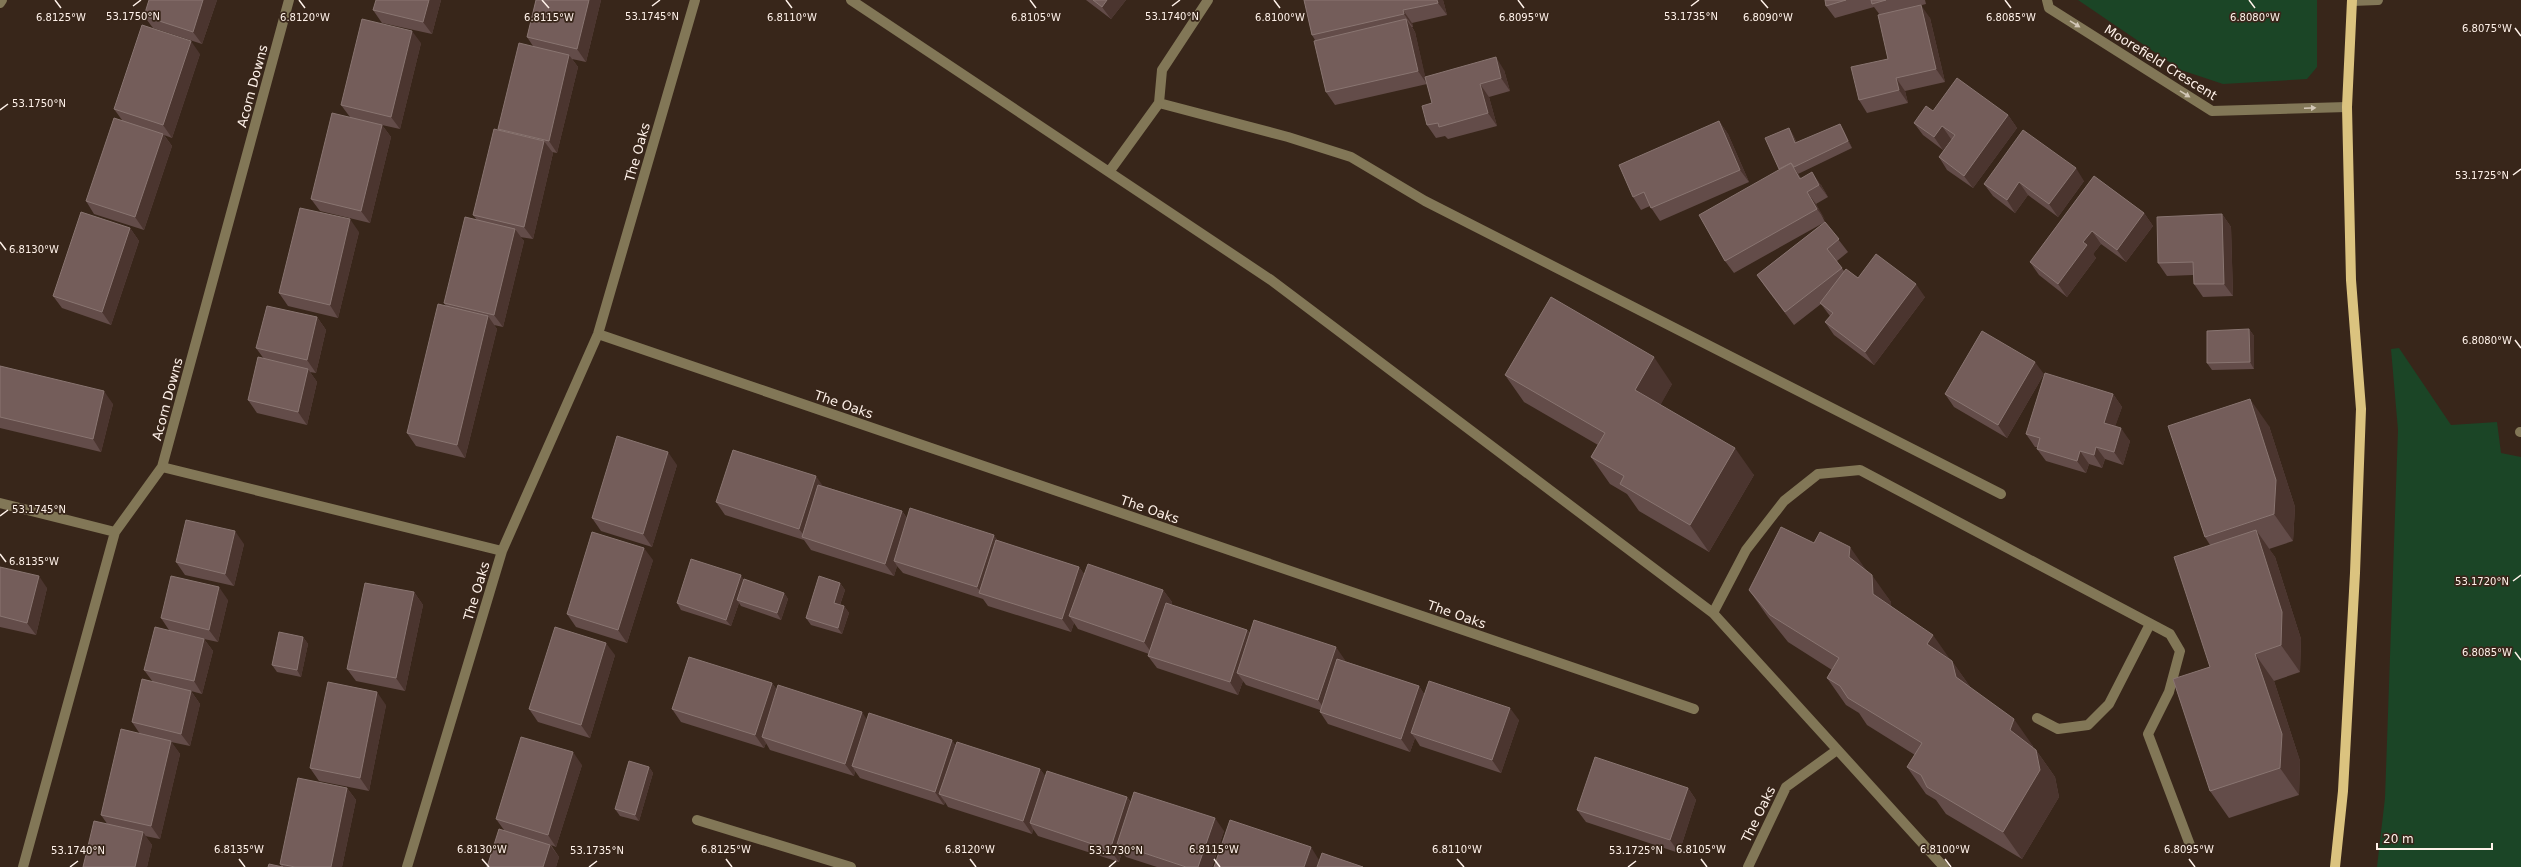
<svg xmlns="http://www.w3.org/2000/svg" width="2521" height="867" viewBox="0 0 2521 867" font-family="'DejaVu Sans',sans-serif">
  <rect width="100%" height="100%" fill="#38261a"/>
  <path fill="#1b4526" d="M2078,0H2317V67L2307,79L2223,84L2181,70Z
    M2399,348L2451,425L2497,422L2501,453L2521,457V867H2377L2385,798L2398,430L2391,349Z"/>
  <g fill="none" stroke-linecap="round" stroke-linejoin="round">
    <path stroke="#827757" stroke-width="10" d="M289,0L162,467L502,551
      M851,0L1271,280L1713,613L1944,867
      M2047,0L2049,8L2212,111L2347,107
      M2352,1L2378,0
      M0,3L2,0
      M1159,103L1288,137L1351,157L1425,201L2001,494
      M1109,172L1159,103L1162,70L1208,0
      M598,334L1694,709
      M2520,432H2521
      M0,503L115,532
      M1713,613L1746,550L1784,501L1818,474L1860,470L2170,634L2180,651L2169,692L2148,734L2190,845
      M2037,718L2058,729L2088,725L2109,704L2150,624
      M697,820L851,867
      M23,867L115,532L162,467
      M407,867L502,551L598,334L695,0
      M1748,867L1786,787L1837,750"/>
    <path stroke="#dbc37f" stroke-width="10" d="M2335,867L2343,791L2355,573L2361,409L2351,280L2347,107L2352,0"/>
  </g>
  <path fill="#634c49" d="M217,0L202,44L153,28L144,16Z
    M441,0L432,34L382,23L373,10Z
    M536,0H601L586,62L572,59L578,67L557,153L552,152L553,153L533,239L520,237L524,241L503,327L494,325L497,329L465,458L416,446L407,433L447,307L444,303L477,220L473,215L499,130L498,129L533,46L527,37Z
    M1086,0H1126L1111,19Z
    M1304,0H1443L1447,15L1412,23L1413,27H1412L1415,32L1425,77L1504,70L1510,91L1489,97L1497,126L1448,139L1445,136L1436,138L1427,125L1432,103L1427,84L1335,105L1326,92L1315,40L1312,35Z
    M1825,0H1925L1926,4L1914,7L1930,18L1945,82L1905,91L1908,103L1867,113L1859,100L1888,59L1880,15L1874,7L1835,18L1826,6Z
    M421,43L400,129L382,125L391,137L370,223L320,211L311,199L350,117L341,105Z
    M200,54L172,138L164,135L172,146L144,230L94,214L86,201L122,120L114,109Z
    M1933,111L2008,115L2017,128L1973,188L1947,170L1939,157L1952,139H1951L1943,150L1923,135L1914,123Z
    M1719,121L1728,134L1749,182L1660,221L1650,206L1641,210L1633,197Z
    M1840,124L1844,131L1852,148L1798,174L1801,178L1821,185L1828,197L1816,204L1825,222L1848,252L1837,261L1844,271L1858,278L1925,297L1874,365L1834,335L1825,322L1830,316L1821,304L1794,325L1766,288L1757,275L1825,222L1734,273L1725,261L1779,169L1789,128L1793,135L1797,143Z
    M2094,176L2144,213L2153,226L2126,262L2101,244L2093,254L2096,258L2067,297L2039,275L2030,262Z
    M2084,181L2058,217L2028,195L2015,213L1993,196L1984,184Z
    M2222,214L2231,227L2233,296L2203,297L2194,284L2193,275L2167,276L2158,263Z
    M130,228L139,241L111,325L62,308L53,296Z
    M359,232L338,318L288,306L279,293Z
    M317,317L326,330L316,373L310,372L317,382L307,425L257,413L248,400L264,359L256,348Z
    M2249,329L2254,336V369L2212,370L2207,363Z
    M0,367L113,404L101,452L0,428Z
    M2044,374L2007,438L1954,407L1945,394Z
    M1505,375L1672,384L1660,405L1754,475L1709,552L1639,511L1627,494L1610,484L1591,457L1598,445L1524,402Z
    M2113,394L2122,407L2115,426L2130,441L2123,465L2105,459L2102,468L2089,464L2086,473L2046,461L2037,449L2038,447H2035L2026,434Z
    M2269,426L2295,507L2293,541L2269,549L2275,557L2301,639L2300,672L2274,681L2300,761L2299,795L2229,818L2210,791V545L2205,537Z
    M677,465L652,547L601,531L592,518Z
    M823,486L902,511L907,518L998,541L1079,567L1084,574L1163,590L1172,602L1171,605L1247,630L1250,633L1345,660L1344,661L1419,686L1424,694L1519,720L1501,773L1420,746L1415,738L1410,752L1328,724L1320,712V710L1246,685L1243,681L1238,695L1157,668L1148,656L1149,654L1078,629L1074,623L1071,632L988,606L983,599L903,573L897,566L894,576L811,550L804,540L725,515L716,502Z
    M244,544L234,586L185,575L176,562Z
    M653,560L627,643L576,627L567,614Z
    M0,567L47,588L36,635L0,627Z
    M1867,571L1891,602V606L1951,660L1971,688L2033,746V748L2036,750L2055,777L2059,797L2022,859L1946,814L1936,800L1926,794L1907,767L1915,755L1867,725L1859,713L1846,705L1827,678L1832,670L1788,642L1768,617L1749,590Z
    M744,580L784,593L788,599L781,620L741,606L739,603L731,626L681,610L677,603Z
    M840,583L845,590L840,605L844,606L849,613L842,634L811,625L806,618Z
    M414,592L423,605L405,691L356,681L347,669Z
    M228,600L218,642L204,639L213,651L202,694L191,691L200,704L190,746L171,742L180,754L160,839L145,836L152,845L147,867H83L108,825L101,815L140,734L132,722L153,682L144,670L169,630L161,618Z
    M303,637L308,644L301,677L277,672L272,665Z
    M615,655L590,738L538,722L529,709Z
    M772,683L777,690L867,719L1040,769L1045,776L1127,797L1131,802L1224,831L1212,867H1157L1126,857L1122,852L1119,862L1038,836L1033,829L1032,834L948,807L945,802L944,805L860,778L855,771L854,776L770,750L766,743L764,748L681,722L672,709Z
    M386,705L369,791L319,781L310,768Z
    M582,765L556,847L551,845L559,857L556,867H487L504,830L496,819Z
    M649,767L653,773L639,821L620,816L615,809Z
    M347,788L356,800L342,867H268H282L280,864Z
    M1688,788L1696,800L1679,853L1586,822L1577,810Z"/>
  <path fill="#4b352f" d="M203,0H217L202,44L193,32Z
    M429,0H441L432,34L423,22Z
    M589,0H601L586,62L577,49Z
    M1107,0H1126L1111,19L1102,7Z
    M1437,0H1443L1447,15L1438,3Z
    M1921,5L1930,18L1945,82L1936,69Z
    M1403,10L1412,23L1413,27L1404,14Z
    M1406,19L1415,32L1427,84L1418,71Z
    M412,31L421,43L400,129L391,117Z
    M191,41L200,54L172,138L163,125Z
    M569,55L578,67L557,153L549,141Z
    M1496,57L1504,70L1510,91L1501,78Z
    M1896,78L1905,91L1908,103L1899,90Z
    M1480,84L1489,97L1497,126L1488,113Z
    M2008,115L2017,128L1973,188L1964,176Z
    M1719,121L1728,134L1749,182L1740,170Z
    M1840,124L1844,131L1852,148L1848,141Z
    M382,125L391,137L370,223L361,211Z
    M1942,126L1951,139L1943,150L1934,137Z
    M1789,128L1793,135L1800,150L1795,143Z
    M163,134L172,146L144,230L135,217Z
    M544,141L553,153L533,239L524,227Z
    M1791,163L1799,175L1809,192L1800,179Z
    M2076,168L2084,181L2058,217L2049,204Z
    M1812,172L1821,185L1828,197L1819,185Z
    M2019,182L2028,195L2015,213L2007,200Z
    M1807,192L1816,204L1826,221L1817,209Z
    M2144,213L2153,226L2126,262L2117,250Z
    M2222,214L2231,227L2233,296L2224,284Z
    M350,219L359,232L338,318L330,305Z
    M130,228L139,241L111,325L102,312Z
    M515,229L524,241L503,327L494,315Z
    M2092,231L2101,244L2093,254L2096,258L2067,297L2058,284L2083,242Z
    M1916,284L1925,297L1874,365L1865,352Z
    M488,316L497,329L465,458L457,445Z
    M317,317L326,330L316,373L307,360Z
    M2249,329L2254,336V369L2250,362Z
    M1654,357L1672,384L1654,417L1635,390Z
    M2035,362L2044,374L2007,438L1998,425Z
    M308,369L317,382L307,425L298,412Z
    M104,391L113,404L101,452L93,439Z
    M2113,394L2122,407L2112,436L2104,423Z
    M2250,399L2269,426L2295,507L2293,541L2274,514Z
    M2121,428L2130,441L2123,465L2114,452Z
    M2096,447L2105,459L2102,468L2094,455Z
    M1735,448L1754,475L1709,552L1690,525Z
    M2080,451L2089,464L2086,473L2077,461Z
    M668,452L677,465L652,547L643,534Z
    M816,476L825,489L806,538L799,529Z
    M902,511L910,523L894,561L897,566L894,576L885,564Z
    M2256,530L2275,557L2301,639L2300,672L2281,645Z
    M235,531L244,544L234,586L225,574Z
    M994,535L1002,547L982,594L977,587Z
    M1850,547L1869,574L1849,557Z
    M644,548L653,560L627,643L618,630Z
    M1079,567L1088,580L1069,616L1074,623L1071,632L1062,619Z
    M741,575L745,582L737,600L739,603L731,626L726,620Z
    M1872,575L1891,602L1892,621L1873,594Z
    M39,576L47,588L36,635L27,623Z
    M840,583L845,590L838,610L834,603Z
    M219,587L228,600L218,642L209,630Z
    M1163,590L1172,602L1153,655L1144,642Z
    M414,592L423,605L405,691L396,678Z
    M784,593L788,599L781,620L777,613Z
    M844,606L849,613L842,634L838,628Z
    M1247,630L1256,642L1237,673L1243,681L1238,695L1230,682Z
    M1933,635L1952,662L1927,644Z
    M303,637L308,644L301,677L297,670Z
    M204,639L213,651L202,694L194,681Z
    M606,643L615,655L590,738L581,725Z
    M1336,647L1345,660L1327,712L1318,700Z
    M2255,654L2274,681L2300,761L2299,795L2280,768Z
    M1952,661L1971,688L1956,677Z
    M772,683L781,696L762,737L766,743L764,748L755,735Z
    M1419,686L1427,699L1411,733L1415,738L1410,752L1401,739Z
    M191,691L200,704L190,746L181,734Z
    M377,692L386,705L369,791L360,778Z
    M1510,708L1519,720L1501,773L1492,760Z
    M862,712L870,724L852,766L855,771L854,776L845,764Z
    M2014,719L2033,746L2029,757L2010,730Z
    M952,740L961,753L939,794L945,802L944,805L935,792Z
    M171,741L180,754L160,839L151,826Z
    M2036,750L2055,777L2059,797L2022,859L2003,832Z
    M573,752L582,765L556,847L548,835Z
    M649,767L653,773L639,821L635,815Z
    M1040,769L1049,781L1030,823L1033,829L1032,834L1023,821Z
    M347,788L356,800L342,867H331Z
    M1688,788L1696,800L1679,853L1670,840Z
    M1127,797L1136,810L1117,844L1122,852L1119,862L1110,850Z
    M1215,818L1224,831L1212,867H1198Z
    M143,832L152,845L147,867H135Z
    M550,845L559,857L556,867H543Z
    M1311,847L1319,860L1317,867H1304Z"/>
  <path fill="#745d5a" stroke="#897571" d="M149,0H203L193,32L144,16Z
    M376,0H429L423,22L373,10Z
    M536,0H589L577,49L527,37Z
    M1093,0H1107L1102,7Z
    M1304,0H1437L1438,3L1403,10L1404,14L1312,35Z
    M1825,0H1846L1826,6Z
    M1871,0H1886L1872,4Z
    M1921,5L1936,69L1896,78L1899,90L1859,100L1851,67L1888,59L1878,15Z
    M362,19L412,31L391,117L341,105Z
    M1406,19L1418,71L1326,92L1314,41Z
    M142,25L191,41L163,125L114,109Z
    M519,43L569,55L549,141L498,129Z
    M1496,57L1501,78L1480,84L1488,113L1439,127L1438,123L1427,125L1422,106L1432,103L1425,77Z
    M1957,78L2008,115L1964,176L1939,157L1955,135L1942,126L1934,137L1914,123L1926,106L1933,111Z
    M332,113L382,125L361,211L311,199Z
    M114,118L163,134L135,217L86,201Z
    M1719,121L1740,170L1651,208L1644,192L1633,197L1619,165Z
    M1840,124L1848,141L1794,167L1791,163L1779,169L1765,138L1789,128L1795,143Z
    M494,129L544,141L524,227L473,215Z
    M2023,130L2076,168L2049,204L2019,182L2007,200L1984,184Z
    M1791,163L1800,179L1812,172L1819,185L1807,192L1817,209L1725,261L1699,215Z
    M2094,176L2144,213L2117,250L2092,231L2083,242L2087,245L2058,284L2030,262Z
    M300,208L350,219L330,305L279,293Z
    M81,212L130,228L102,312L53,296Z
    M2222,214L2224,284H2194L2193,262L2158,263L2157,217Z
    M465,217L515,229L494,315L444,303Z
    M1825,222L1839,239L1827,249L1842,268L1785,312L1757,275Z
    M1876,254L1916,284L1865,352L1825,322L1833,313L1820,303L1846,269L1858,278Z
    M1551,297L1654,357L1635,390L1735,448L1690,525L1620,484L1624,476L1591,457L1605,433L1505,375Z
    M438,304L488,316L457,445L407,433Z
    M267,306L317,317L307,360L256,348Z
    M2249,329L2250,362L2207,363V331Z
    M1982,331L2035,362L1998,425L1945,394Z
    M258,357L308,369L298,412L248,400Z
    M0,366L104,391L93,439L0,417Z
    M2045,373L2113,394L2104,423L2121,428L2114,452L2096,447L2094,455L2080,451L2077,461L2037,449L2040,438L2026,434Z
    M2250,399L2276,480L2274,514L2205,537L2168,426Z
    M617,436L668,452L643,534L592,518Z
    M733,450L816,476L799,529L716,502Z
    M818,485L902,511L885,564L802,537Z
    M910,508L994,535L977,587L894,561Z
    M186,520L235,531L225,574L176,562Z
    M1781,527L1814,543L1820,532L1850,547L1849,557L1872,575L1873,594L1933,635L1927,644L1952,661L1956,677L2014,719L2010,730L2036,750L2040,770L2003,832L1927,787L1921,775L1907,767L1922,743L1848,698L1840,686L1827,678L1839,658L1770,615L1749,590Z
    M2256,530L2282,612L2281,645L2255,654L2282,734L2280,768L2210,791L2173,679L2210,667L2174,557Z
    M592,532L644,548L618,630L567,614Z
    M996,540L1079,567L1062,619L979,593Z
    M691,559L741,575L726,620L677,603Z
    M1088,564L1163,590L1144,642L1069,616Z
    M0,567L39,576L27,623L0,616Z
    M171,576L219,587L209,630L161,618Z
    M819,576L840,583L834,603L844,606L838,628L806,618Z
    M744,579L784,593L777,613L737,600Z
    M365,583L414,592L396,678L347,669Z
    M1166,603L1247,630L1230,682L1148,656Z
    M1254,620L1336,647L1318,700L1237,673Z
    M155,627L204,639L194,681L144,670Z
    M555,627L606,643L581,725L529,709Z
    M279,632L303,637L297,670L272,665Z
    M689,657L772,683L755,735L672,709Z
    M1337,659L1419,686L1401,739L1320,712Z
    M142,679L191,691L181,734L132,722Z
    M1429,681L1510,708L1492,760L1411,733Z
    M328,682L377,692L360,778L310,768Z
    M778,685L862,712L845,764L762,737Z
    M869,713L952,740L935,792L852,766Z
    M121,729L171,741L151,826L101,815Z
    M521,737L573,752L548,835L496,819Z
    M957,742L1040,769L1023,821L939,794Z
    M1595,757L1688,788L1670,840L1577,810Z
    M629,761L649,767L635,815L615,809Z
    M1047,771L1127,797L1110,850L1030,823Z
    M298,778L347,788L331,867H295L280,864Z
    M1134,792L1215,818L1198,867H1186L1117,844Z
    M1230,820L1311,847L1304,867H1214Z
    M94,821L143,832L135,867H83Z
    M499,829L550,845L543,867H487Z
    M1322,853L1363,867H1317Z
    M269,864L283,867H268Z"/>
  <defs><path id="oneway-solid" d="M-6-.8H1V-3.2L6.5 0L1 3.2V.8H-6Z"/></defs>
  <g fill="#d3c7b7">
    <use href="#oneway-solid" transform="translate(2075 24) rotate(32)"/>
    <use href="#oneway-solid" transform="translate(2185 94) rotate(32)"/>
    <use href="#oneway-solid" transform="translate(2310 108) rotate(-2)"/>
  </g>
  <path fill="none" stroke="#fff2ea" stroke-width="1.5" d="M55,0L61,8M299,0L305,8M542,0L549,8M786,0L792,8M1030,0L1036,8M1274,0L1280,8M1518,0L1524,8M1761,0L1768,8M2005,0L2011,8M2249,0L2255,8M133,6L141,0M652,6L660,0M1172,6L1180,0M1691,6L1699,0M2515,28L2521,36M0,110L8,104M2513,175L2521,169M0,242L6,250M2515,340L2521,348M0,516L8,510M0,554L6,562M2513,581L2521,575M2515,652L2521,660M239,859L245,867M482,859L489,867M726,859L732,867M970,859L976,867M1214,859L1220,867M1457,859L1464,867M1701,859L1707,867M1945,859L1951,867M2189,859L2195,867M70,867L78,861M589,867L597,861M1109,867L1116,861M1628,867L1636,861"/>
  <g text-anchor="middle" stroke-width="3.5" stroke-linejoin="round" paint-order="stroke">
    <g font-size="13" fill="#fff2ea" stroke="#38261a">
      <text transform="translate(2161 62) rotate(32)" y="5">Moorefield Crescent</text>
      <text transform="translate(252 86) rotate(-75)" y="5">Acorn Downs</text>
      <text transform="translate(637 152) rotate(-74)" y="5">The Oaks</text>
      <text transform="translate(167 399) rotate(-75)" y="5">Acorn Downs</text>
      <text transform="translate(844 404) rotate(19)" y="5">The Oaks</text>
      <text transform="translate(1150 509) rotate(19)" y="5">The Oaks</text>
      <text transform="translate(476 591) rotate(-73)" y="5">The Oaks</text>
      <text transform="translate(1457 614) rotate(19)" y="5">The Oaks</text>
      <text transform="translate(1758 814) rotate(-64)" y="5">The Oaks</text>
    </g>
  </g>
  <g font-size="10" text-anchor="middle" fill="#fff2ea" stroke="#38261a" stroke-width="3.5" stroke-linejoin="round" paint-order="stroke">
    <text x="652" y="20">53.1745°N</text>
    <text x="133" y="20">53.1750°N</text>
    <text x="1172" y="20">53.1740°N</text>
    <text x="1691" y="20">53.1735°N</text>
    <text x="61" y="21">6.8125°W</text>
    <text x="305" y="21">6.8120°W</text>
    <text x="549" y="21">6.8115°W</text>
    <text x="792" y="21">6.8110°W</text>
    <text x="1036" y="21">6.8105°W</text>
    <text x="1280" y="21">6.8100°W</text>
    <text x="1524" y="21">6.8095°W</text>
    <text x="1768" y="21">6.8090°W</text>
    <text x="2011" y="21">6.8085°W</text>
    <text x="2255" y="21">6.8080°W</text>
    <text x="2487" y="32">6.8075°W</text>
    <text x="39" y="107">53.1750°N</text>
    <text x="2482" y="179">53.1725°N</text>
    <text x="34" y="253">6.8130°W</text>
    <text x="2487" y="344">6.8080°W</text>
    <text x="39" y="513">53.1745°N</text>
    <text x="34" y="565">6.8135°W</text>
    <text x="2482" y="585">53.1720°N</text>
    <text x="2487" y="656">6.8085°W</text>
    <text x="239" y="853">6.8135°W</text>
    <text x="482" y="853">6.8130°W</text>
    <text x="726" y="853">6.8125°W</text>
    <text x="970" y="853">6.8120°W</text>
    <text x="1214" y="853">6.8115°W</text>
    <text x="1457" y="853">6.8110°W</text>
    <text x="1701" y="853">6.8105°W</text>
    <text x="1945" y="853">6.8100°W</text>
    <text x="2189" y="853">6.8095°W</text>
    <text x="78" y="854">53.1740°N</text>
    <text x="597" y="854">53.1735°N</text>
    <text x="1116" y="854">53.1730°N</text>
    <text x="1636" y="854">53.1725°N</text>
  </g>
  <path d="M2377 843v6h115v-6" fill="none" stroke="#fff2ea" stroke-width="2"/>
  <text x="2383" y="843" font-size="12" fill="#fff2ea" stroke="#38261a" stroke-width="3" paint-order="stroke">20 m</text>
</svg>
